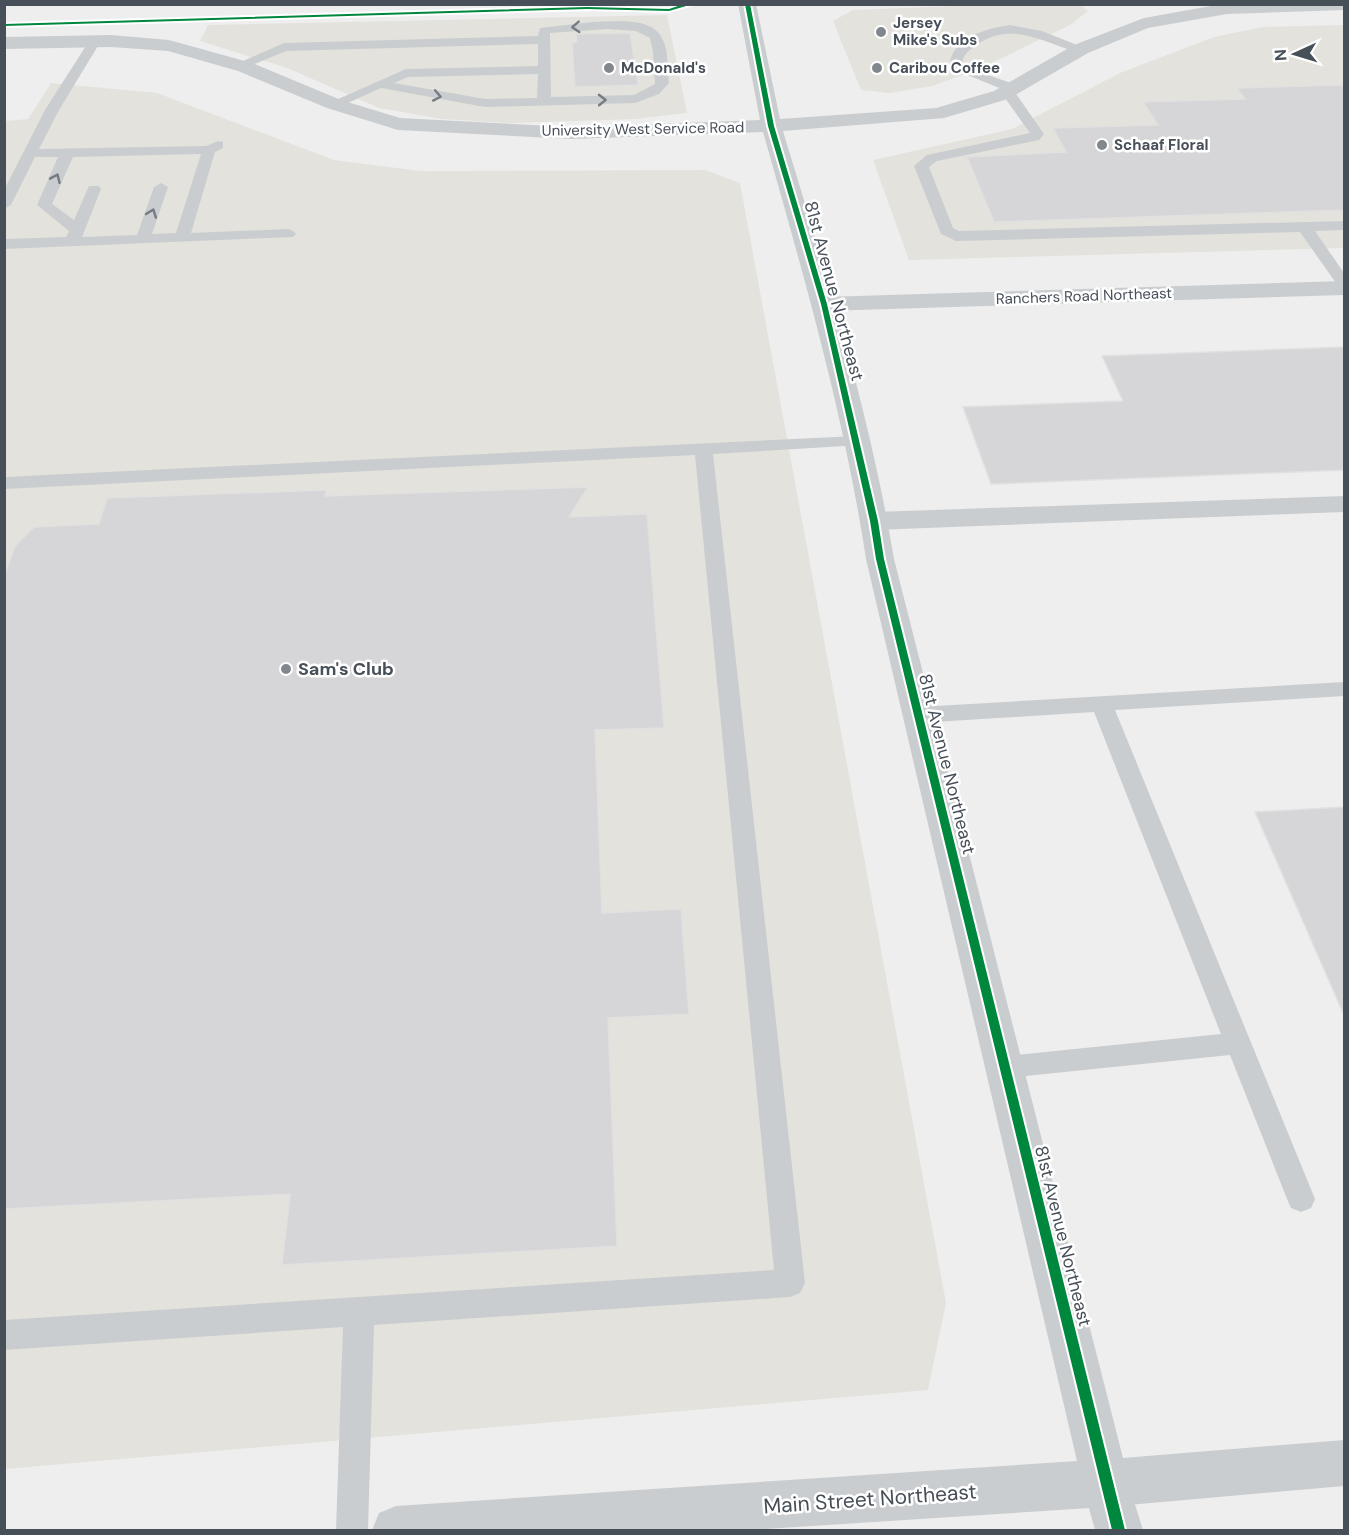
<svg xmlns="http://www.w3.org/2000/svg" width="1349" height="1535" viewBox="0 0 1349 1535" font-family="'DM Sans',sans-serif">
  <rect width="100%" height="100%" fill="#efeeee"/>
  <path fill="#e4e2dc" d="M981,5H1081L1088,11L1070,25L979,69L932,86L890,93L861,90L833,21L853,10Z
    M667,15L687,113L636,119L509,123L441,119L379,108L287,68L200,41L208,25Z
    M1344,25V248L909,260L873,160L1012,129L1120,73L1214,37L1263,27Z
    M51,83L157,93L334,160L421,171L705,170L740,183L946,1303L928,1390L5,1469V121L28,119Z"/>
  <path fill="#d6d6d8" stroke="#e0e0e1" stroke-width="1.5" d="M630,33L638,85L575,87L572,43L577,42L576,34Z
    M1344,85V210L994,222L967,157L1066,152L1053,128L1158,125L1143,102L1245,99L1237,88Z
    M1344,347V470L991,484L963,407L1123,401L1102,356Z
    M588,487L569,517L647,514L664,728L595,730L602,913L681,909L689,1014L608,1018L617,1246L282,1265L290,1194L4,1209V576L15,546L34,527L99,524L107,498L326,490L325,496Z
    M1344,807V1015L1255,812Z"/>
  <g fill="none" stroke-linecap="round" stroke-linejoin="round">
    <path fill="#cacdcf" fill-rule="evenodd" d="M592,22C613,21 654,16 663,40C669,53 667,69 669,83L659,94L635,103L485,107L381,88L339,107L334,108L327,104L406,69L538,66V44L286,51L245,68H235L234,65L284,43L538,36L540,28ZM608,29L636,31L650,38L653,52L655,84L634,95L551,97L550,33ZM538,74L537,98L485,99L394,83L408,77Z
      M1010,25L1042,31L1087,49L1081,53C1045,44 1013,20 978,44C969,50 962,55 962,66L1017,85L1019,88L1014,91L1044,134L1039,140L937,161L929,167L953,228L959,231L1344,221V230L1315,231L1344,273V288L1338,286L1300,232L956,241L941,234L914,166L927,155L1030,133L1000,91L1002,89L950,68C948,39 987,28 1010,25Z
      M95,37L101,41L59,110L39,149L206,146L218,141L223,142V148L215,152L191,233L288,229L293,231L296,234L293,237L4,249V239L66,237L69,231L37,205L58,157H35L11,205L4,209V190L45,110L89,41ZM201,154L176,233L152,234L168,187L161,183L154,187L137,235L82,237L101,189L99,186H89L74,220L52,204L73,157Z
      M856,436L865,441L862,445L713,454L805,1283L800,1293L790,1297L374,1325L368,1530H336L343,1327L4,1350V1320L774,1270L695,455L4,489V477Z
      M1344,682V696L1115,710L1315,1199L1311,1208L1301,1212L1291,1208L1287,1199L1230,1055L1005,1078L996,1075L992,1067L996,1059L1005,1056L1221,1034L1094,712L918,723L910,720L907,715L910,710L918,707Z"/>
    <path fill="#cacdcf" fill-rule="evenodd" d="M1344,281V295L824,311L816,309L812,304L816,299L824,297Z
      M1344,496V512L874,530L864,527L860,521L864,515L874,512Z
      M1106,1459L1123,1466L1143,1530H1095L1082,1483L1089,1466Z"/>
    <path fill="#cacdcf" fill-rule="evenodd" d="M738,4H756L780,119L936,108L994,91L1074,45L1144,18L1222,4H1344V10L1227,14L1148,28L1088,53L1008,99L944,118L783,131C826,272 870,414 894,559L1123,1458L1344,1440V1486L1106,1507L750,1530H372L379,1513L396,1506L1077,1461L866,559C844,414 803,273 763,132L572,139L398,130L327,108L238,71L168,51L111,47L4,49V37L111,35L169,40L252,63L341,100L400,118L572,127L760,120Z"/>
    <defs>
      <path id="cycleway" d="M684,4H693L669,11L587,9L4,26V24L587,7L669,9Z
        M745,4H750L774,126L827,304L878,521L884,559L1125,1530H1112L876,559L870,521L821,304L768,126Z"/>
    </defs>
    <use href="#cycleway" stroke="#fff" stroke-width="4"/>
    <use href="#cycleway" fill="#00873e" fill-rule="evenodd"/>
  </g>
  <defs><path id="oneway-chevron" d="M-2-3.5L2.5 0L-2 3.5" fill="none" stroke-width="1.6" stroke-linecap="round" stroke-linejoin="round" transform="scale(1.5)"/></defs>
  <g stroke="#757b82">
    <use href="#oneway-chevron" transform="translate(576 27) rotate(177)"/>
    <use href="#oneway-chevron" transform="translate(437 96) rotate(11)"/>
    <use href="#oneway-chevron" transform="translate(602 100) rotate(-1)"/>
    <use href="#oneway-chevron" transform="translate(56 178) rotate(-66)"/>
    <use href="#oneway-chevron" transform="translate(152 213) rotate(-70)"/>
  </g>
  <g fill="#82878d" stroke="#fff" stroke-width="2">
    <circle cx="881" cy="32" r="6"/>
    <circle cx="609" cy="68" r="6"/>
    <circle cx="877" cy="68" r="6"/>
    <circle cx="1102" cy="145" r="6"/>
    <circle cx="286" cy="669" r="6"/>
  </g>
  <g text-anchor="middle" stroke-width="5" stroke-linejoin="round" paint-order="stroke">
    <g font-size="15" font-weight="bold" fill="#474f59" stroke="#fff" text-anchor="start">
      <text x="893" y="28">Jersey<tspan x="893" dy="17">Mike's Subs</tspan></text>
      <text x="621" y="73">McDonald's</text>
      <text x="889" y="73">Caribou Coffee</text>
      <text x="1114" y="150">Schaaf Floral</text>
    </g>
    <g font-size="15" fill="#474f59" stroke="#fff">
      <text transform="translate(643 129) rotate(-1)" y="5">University West Service Road</text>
      <text transform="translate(1084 296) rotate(-2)" y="5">Ranchers Road Northeast</text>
    </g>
    <g font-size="18" fill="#474f59" stroke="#fff">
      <text transform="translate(834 291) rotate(75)" y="6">81st Avenue Northeast</text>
      <text transform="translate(947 764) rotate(76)" y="6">81st Avenue Northeast</text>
      <text transform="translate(1063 1236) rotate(76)" y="6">81st Avenue Northeast</text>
    </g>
    <g font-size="18" font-weight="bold" fill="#474f59" stroke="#fff" text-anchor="start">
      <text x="298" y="675">Sam's Club</text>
    </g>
    <g font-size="21" fill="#474f59" stroke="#fff">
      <text transform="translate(870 1499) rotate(-4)" y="7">Main Street Northeast</text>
    </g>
  </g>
  <rect width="1349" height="1535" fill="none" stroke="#474f59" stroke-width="12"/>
  <g transform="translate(1295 54) rotate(266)" stroke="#ffffff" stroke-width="4.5" paint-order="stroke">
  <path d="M0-4.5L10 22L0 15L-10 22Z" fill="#474f59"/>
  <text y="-9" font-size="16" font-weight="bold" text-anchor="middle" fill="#474f59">N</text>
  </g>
</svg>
